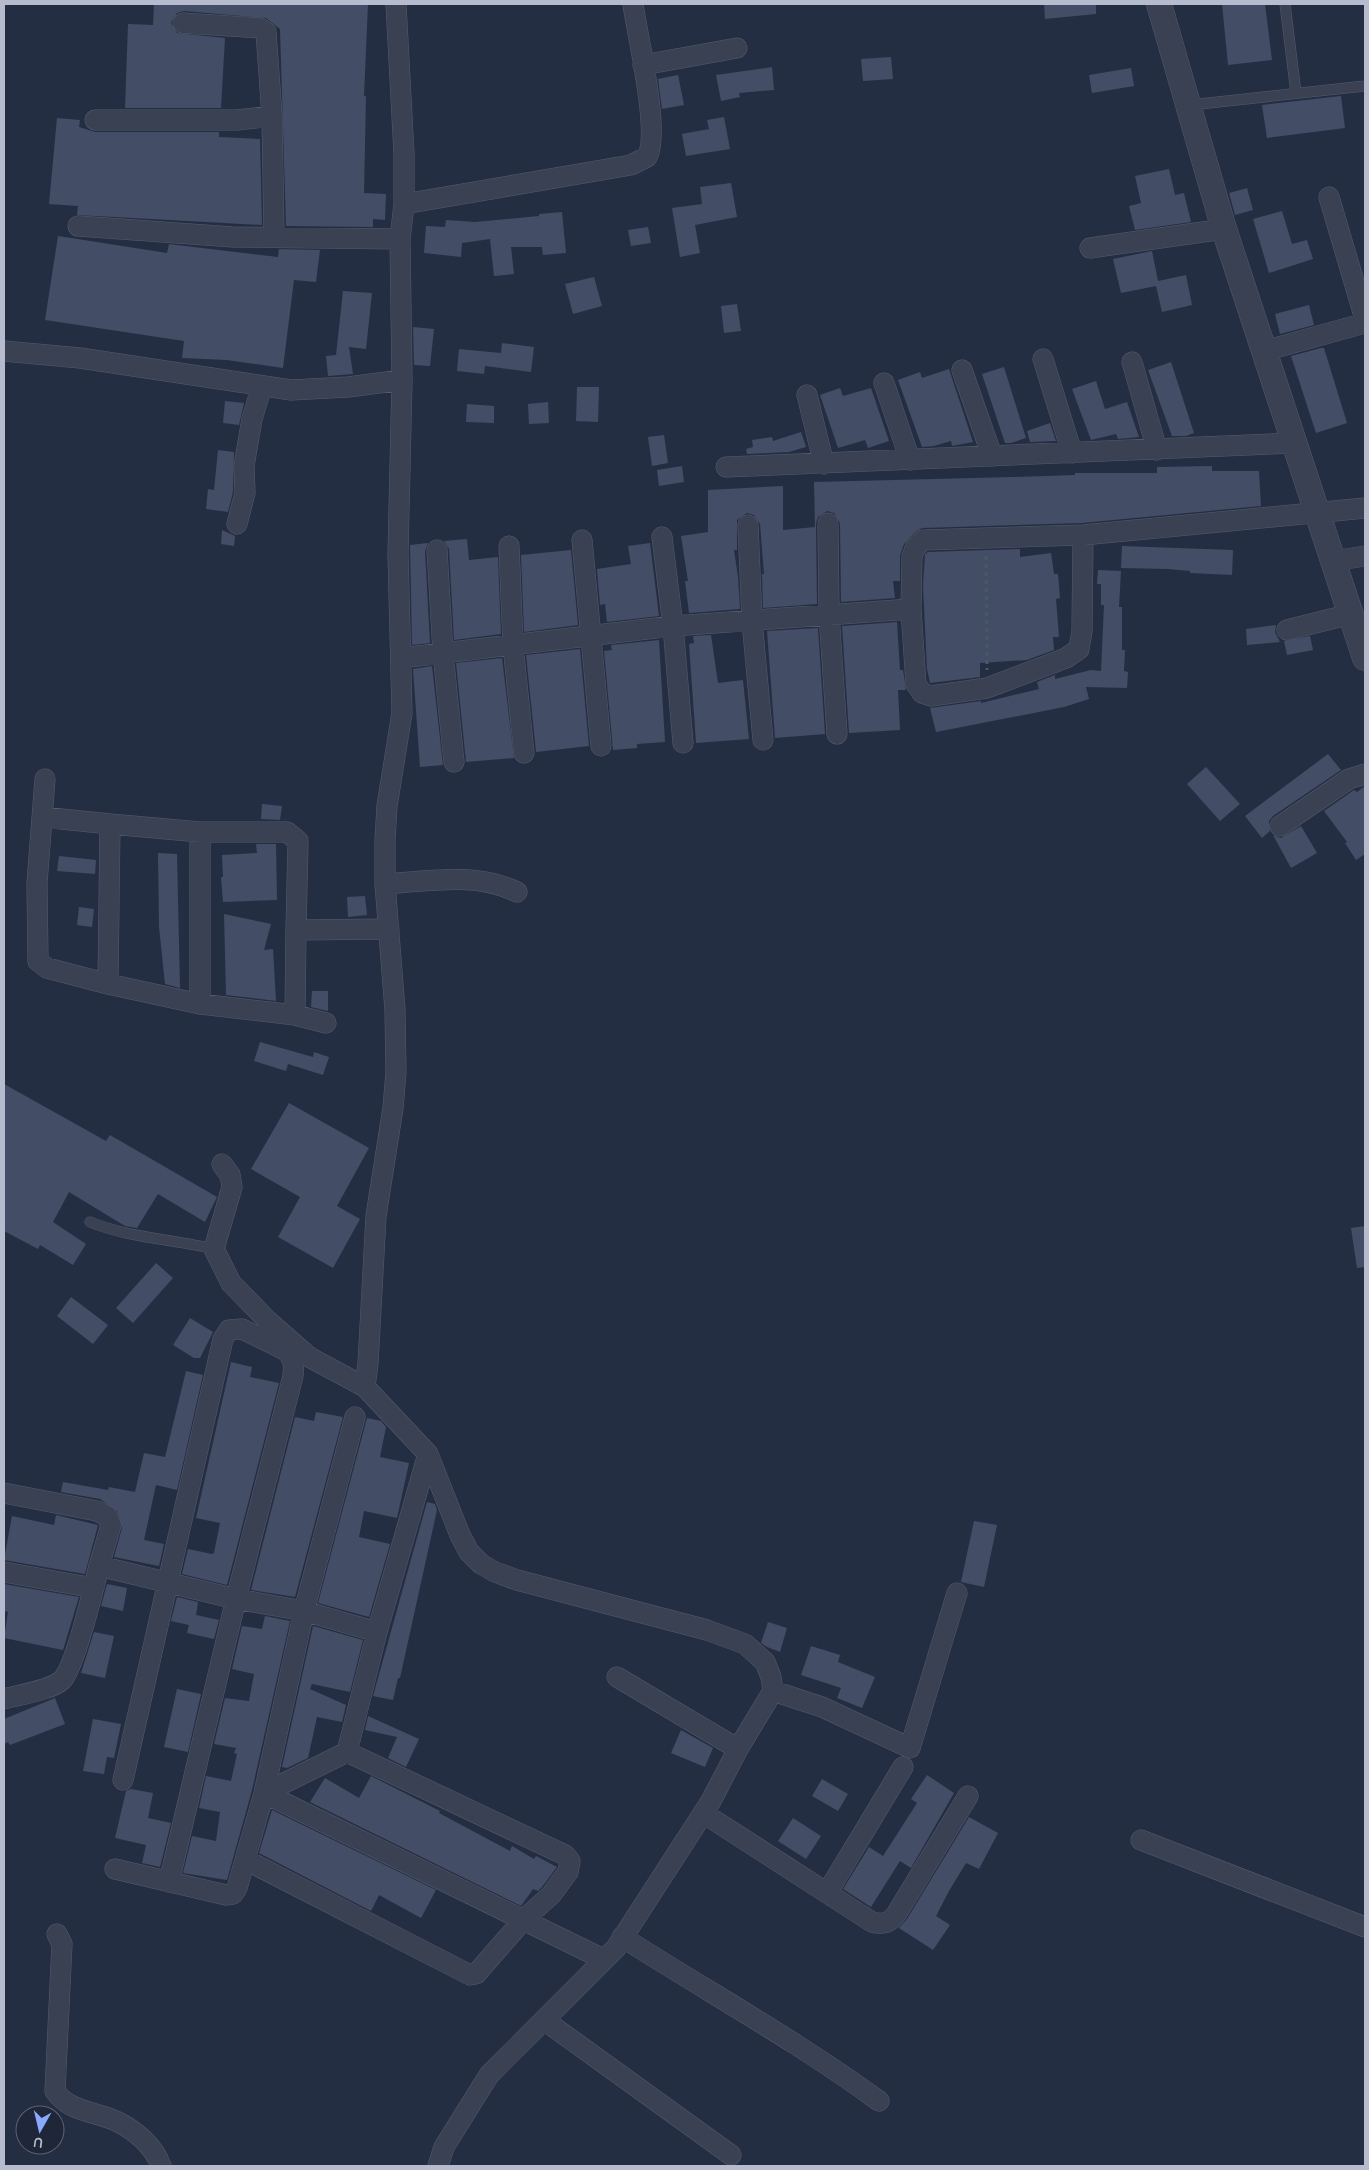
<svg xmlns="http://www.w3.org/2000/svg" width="1369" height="2170" viewBox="0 0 1369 2170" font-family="Quicksand,sans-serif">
  <rect width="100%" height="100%" fill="#242e43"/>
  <path fill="#434d65" d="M154,4H368L364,96H366L364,193L386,194L385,220L373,219V227L286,226L280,29L266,18L184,11L177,13L171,23L177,33L225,38L221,108H125L128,24L153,25Z
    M1044,4H1096V14L1045,19Z
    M1222,4H1265L1272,60L1228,65Z
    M891,57L893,79L863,81L861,59Z
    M772,67L774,90L739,93L740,97L721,101L716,75Z
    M1131,68L1134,86L1092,93L1089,75Z
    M678,75L684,105L662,109L658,79Z
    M1341,96L1345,128L1267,138L1262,105Z
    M724,117L730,149L686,156L682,134L709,129L707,120Z
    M57,118L80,120L79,127L95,132H219V137L260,139L262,225L77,215L78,206L49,204Z
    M1169,169L1175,195L1184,193L1191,222L1135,230L1129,206L1141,203L1135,176Z
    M731,183L737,217L695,225L700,253L680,257L672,208L702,204L700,187Z
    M1247,188L1253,210L1235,215L1229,193Z
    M1282,211L1292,244L1307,240L1313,259L1269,273L1253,219Z
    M562,212L566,253L543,255L542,247H511L514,274L494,276L490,239L462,243L461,257L424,253L426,226L445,227L446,220L475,222L539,216V214Z
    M648,227L651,243L631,246L628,230Z
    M58,236L167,253L169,244L278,257L279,249L320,250L316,282L294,280L283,368L227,360L182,358L184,341L45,320Z
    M1152,251L1158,281L1186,275L1192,305L1162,312L1156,286L1121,293L1113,259Z
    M594,277L602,306L573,314L565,284Z
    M343,291L372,293L366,349L349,347L353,374L328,376L326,356L336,355Z
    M737,304L741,331L724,333L721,306Z
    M1309,305L1314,325L1280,334L1275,314Z
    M413,327L434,329L430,366L414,365Z
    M502,343L534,347L531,372L485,366L484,374L457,371L459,349L501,353Z
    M1321,348H1324L1347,423L1316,433L1291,356Z
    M1171,362L1194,433L1186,436H1172L1148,370Z
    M1004,367L1026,438L1011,443H1005L982,374Z
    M949,369L973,442L952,446L951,441L934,446L922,447L898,380L920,372L922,378Z
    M1096,381L1105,409L1127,402L1139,437L1118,439L1116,434L1091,440L1072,389Z
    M577,387H599L598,422L576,421Z
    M840,388L843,396L871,388L889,441L868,448L865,440L838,448L820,395Z
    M225,401L244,403L239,425L223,423Z
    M548,402L549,423L529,424L528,404Z
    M467,404L494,406V423L466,422Z
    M1050,423L1056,441L1030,442L1027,431Z
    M801,432L806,447L789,452L747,454L746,449L753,447L752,440L772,437L773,441Z
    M664,435L668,463L652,466L648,437Z
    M218,450L234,452L233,492L228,512L206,509L208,489L214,490Z
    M682,466L684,482L659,486L657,470Z
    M1212,466V471H1259L1261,506L1082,523L922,528L915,532L904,544L900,556V581H893L895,598L841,602L840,523L834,513L827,511L818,517L816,523L817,604L763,608L762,574H764L760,524L754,515L747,513L737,520V550H734L738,577L740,609L689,613L685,581H688L681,536L708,532V490L783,486V530L815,527L814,482L1014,477L1075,475V473H1157V467Z
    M222,530L235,536L234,546L221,544Z
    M467,539L469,560L498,557L501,634L454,640L449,549L444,541Z
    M428,543L425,551L430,643L412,645L410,545Z
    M650,543L659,616L607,622L605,604L600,605L597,569L631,564L628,546Z
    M1122,546L1233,550L1232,575L1190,573V571L1168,569L1121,568Z
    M1020,549V557L1051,553L1054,574H1058L1060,598L1056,599L1059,637H1053L1054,650L1027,660L980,663V677L930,683L927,669L923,586L925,554L928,552Z
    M571,550L578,625L524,632L521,555Z
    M1098,570L1121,571L1119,607H1122V650H1125L1124,671L1128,672L1127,688L1086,687L1089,699L1064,707L936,732L930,708L981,701V703L1039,689L1037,682L1055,675V679L1091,670L1101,671L1104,605H1101V584H1097Z
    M897,622L900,670H903L906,690H898L900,730L849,733L842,626Z
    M1276,625L1275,632L1280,642L1247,645L1246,629Z
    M818,628L825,734L775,738L767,631Z
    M711,635L718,683L743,680L749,739L696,743L689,644L694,643L693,636Z
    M1310,636L1313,650L1287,655L1284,641Z
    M659,640L665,742L637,744V748L613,750L604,651L612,650L611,645Z
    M580,649L589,746L536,752L526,655Z
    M502,658L514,758L466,762L456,663Z
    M432,666L443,765L420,767L413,669Z
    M1328,754L1341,770L1273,816L1269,821L1270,831L1262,838L1245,816Z
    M1206,767L1240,804L1220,821L1187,784Z
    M1365,786V854L1356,860L1345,843L1347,842L1324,811L1354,790L1357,792Z
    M262,804L282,806L280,820L261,819Z
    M1301,826L1317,853L1291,868L1273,835L1281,838Z
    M256,844H276L277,900L223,902L221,877H223L222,855L257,853Z
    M158,853L177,854L180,988L165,984L159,927Z
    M59,856L96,860L95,874L57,871Z
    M365,896L367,915L348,917L347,897Z
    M79,907L94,909L92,927L77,925Z
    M224,914L271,924L264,950L273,949L276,1001L226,995Z
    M312,991H328V1011L311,1007Z
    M260,1042L313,1057L314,1052L329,1057L323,1075L288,1064L286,1071L254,1061Z
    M4,1084L106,1141L110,1135L217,1197L205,1222L158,1194L137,1228L125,1226L69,1192L53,1222L86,1244L73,1265L40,1245L38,1249L4,1231Z
    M289,1103L369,1148L337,1206L360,1219L333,1268L278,1237L300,1197L251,1169Z
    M1365,1226V1267L1357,1268L1351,1228Z
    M156,1263L173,1278L133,1323L116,1308Z
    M71,1297L108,1325L93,1344L57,1316Z
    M190,1318L213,1332L200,1358H194L173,1345Z
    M231,1362L252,1367L250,1377L279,1383L227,1585L182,1574L188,1549L212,1554L214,1553L220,1523L196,1518Z
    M186,1371L203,1375L177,1490L156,1485L144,1540L164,1544L159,1566L114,1557L122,1528L117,1511L100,1499L61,1492L63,1482L108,1490L109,1487L135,1492L144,1453L165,1457Z
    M316,1412L343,1417L295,1597L251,1590L295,1417L314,1421Z
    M367,1418L381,1421L386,1427L380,1457L409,1463L397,1518L364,1511L359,1537L390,1544L369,1617L318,1603Z
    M427,1502L435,1504L437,1510L400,1678H398L393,1700L373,1696Z
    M56,1515L98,1525L85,1574L4,1560L12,1516L54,1525Z
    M974,1521L997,1525L984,1587L961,1582Z
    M4,1584L79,1597L63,1650L4,1638L8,1612L4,1611Z
    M107,1584L127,1588L123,1611L101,1606Z
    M177,1597L198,1602L196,1615L219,1620L214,1639L187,1633L189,1625L171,1621Z
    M265,1616L290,1621L252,1790L227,1880L183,1873L192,1836L216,1841L220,1812L199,1808L206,1776L231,1781L237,1754L234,1753L236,1748L214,1744L225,1698L249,1701L254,1674L232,1669L242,1626L262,1629Z
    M768,1622L787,1628L780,1652L767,1647L761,1643Z
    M313,1626L363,1640L350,1692L312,1684L310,1689L346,1705L342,1722L317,1717L308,1758L287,1768L282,1767Z
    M94,1632L114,1636L105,1678L81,1673Z
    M811,1646L840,1655L838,1662L875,1677L862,1708L837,1698L841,1688L801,1675Z
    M177,1689L201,1694L188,1752L164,1747Z
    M55,1698L65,1724L10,1745L8,1742L4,1744V1719Z
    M368,1716L419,1739L406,1767L388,1758L397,1737L365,1730Z
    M93,1719L121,1724L114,1758L107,1757L104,1774L83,1771Z
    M681,1730L713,1748L705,1767L671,1753Z
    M927,1775L954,1793L911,1868L900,1861L871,1907L843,1889L869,1847L883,1856L917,1803L911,1799Z
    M371,1776L440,1811L439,1813L510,1851L512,1846L534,1859L536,1856L557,1867L542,1887L538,1891L533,1889L521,1906L310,1802L325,1778L359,1798Z
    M822,1779L848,1794L838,1811L812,1796Z
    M131,1789L153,1793L148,1818L171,1823L160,1867L142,1863L146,1845L115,1838L126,1791Z
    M272,1810L436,1890L421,1918L379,1895L371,1911L259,1853Z
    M969,1817L998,1833L979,1869L966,1863L949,1891L936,1916L950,1925L933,1950L899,1928L907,1919Z
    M793,1818L821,1836L806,1859L778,1841Z"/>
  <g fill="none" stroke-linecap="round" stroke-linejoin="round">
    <defs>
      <path id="service" d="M1285,4L1296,93
        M1190,105L1365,86
        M90,1222C129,1238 172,1239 214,1249"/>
      <path id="minor" d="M396,4L404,154V204L400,239L402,380L398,554L402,713L387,806L385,840V884L395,1010L396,1072L393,1108L376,1216L368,1364L365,1387L428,1454L460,1535L469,1552L481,1564L495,1572L517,1580L707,1630L745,1644L765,1662L771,1677L773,1691L738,1749L711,1801L616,1948L489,2075L444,2147L438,2166
        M183,23L260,28L266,32L272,116
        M643,65L737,48
        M95,120H237L272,116L274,237
        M1329,197L1365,319
        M404,204L631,165L647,157C661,134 637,34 633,4
        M78,226L233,237L400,239
        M1090,248L1224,229
        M4,351L80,358L291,390L348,387L402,380
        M1264,351L1365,323
        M1043,359L1072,453
        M1132,362L1157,450
        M962,370L992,456
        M884,383L910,460
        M807,395L824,464
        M726,467L1294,443
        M828,523L829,614L837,734
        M237,524L245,493L244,466L252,419L262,386
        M748,525L752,621L763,740
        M1083,535L1082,631L1079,649L1066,658L987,688L931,696L922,693L916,684L911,609L912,557L915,548L923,540L1083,535L1365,508
        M662,537L673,626L683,743
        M582,540L601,746
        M509,546L513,645L524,753
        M437,550L443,653L454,762
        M1333,561L1365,556
        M1287,630L1351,614
        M401,658L673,626L911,609
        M45,779L37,883L38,961L47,968L108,984
        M42,817L110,824
        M1280,826L1349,779L1365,774
        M385,884C429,881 476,872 517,892
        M296,930L298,841L287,832H200L110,824L108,984L200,1004L295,1015L326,1023
        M200,1004V832
        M295,1015L296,930L389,929
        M222,1164L230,1175L232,1187L214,1249L231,1283L268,1321L309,1357L365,1387
        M4,1493L97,1511L107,1516L111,1525L99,1566L236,1599L304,1611L377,1632
        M4,1572L94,1588
        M617,1677L738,1749
        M773,1691L822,1707L910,1748L957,1593
        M4,1699C18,1695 52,1690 62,1680C75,1667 94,1587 99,1566
        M347,1752L377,1632L428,1454
        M123,1780L223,1339L229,1330L242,1329L285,1350C294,1358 294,1364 293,1376L236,1599L169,1882
        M264,1793L603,1959
        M703,1813L872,1922C884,1925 890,1923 897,1913L968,1796
        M1141,1840L1365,1927
        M246,1860L470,1975L476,1974L523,1920L551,1895L568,1872L570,1861L565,1855L347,1752L264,1793
        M115,1869L226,1895L233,1894L237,1888L264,1793L304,1611L355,1417
        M827,1893L903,1767
        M57,1934L62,1944L55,2091C69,2112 95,2111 116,2121C135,2130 154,2146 161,2166
        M622,1937C708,1992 797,2041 879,2101
        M544,2020L731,2155"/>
      <path id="tertiary" d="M1159,4L1224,229L1365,658"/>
    </defs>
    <use href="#service" stroke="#545c6d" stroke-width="11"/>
    <use href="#minor" stroke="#545c6d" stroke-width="21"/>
    <use href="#tertiary" stroke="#545c6d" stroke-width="26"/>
    <path stroke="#455a61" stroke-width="3" stroke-dasharray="4 4" stroke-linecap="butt" d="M986,556L987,670"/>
    <use href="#service" stroke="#394153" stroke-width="10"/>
    <use href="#minor" stroke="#394153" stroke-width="20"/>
    <use href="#tertiary" stroke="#394153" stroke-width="25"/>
  </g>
  <rect width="1369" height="2170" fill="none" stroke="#b6bccd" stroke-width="10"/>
  <g transform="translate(40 2130) rotate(188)"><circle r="24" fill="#1e2638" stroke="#5b6274"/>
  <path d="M0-4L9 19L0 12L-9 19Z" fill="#89a9ff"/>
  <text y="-8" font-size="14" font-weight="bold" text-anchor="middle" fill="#b6bccd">U</text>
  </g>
</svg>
